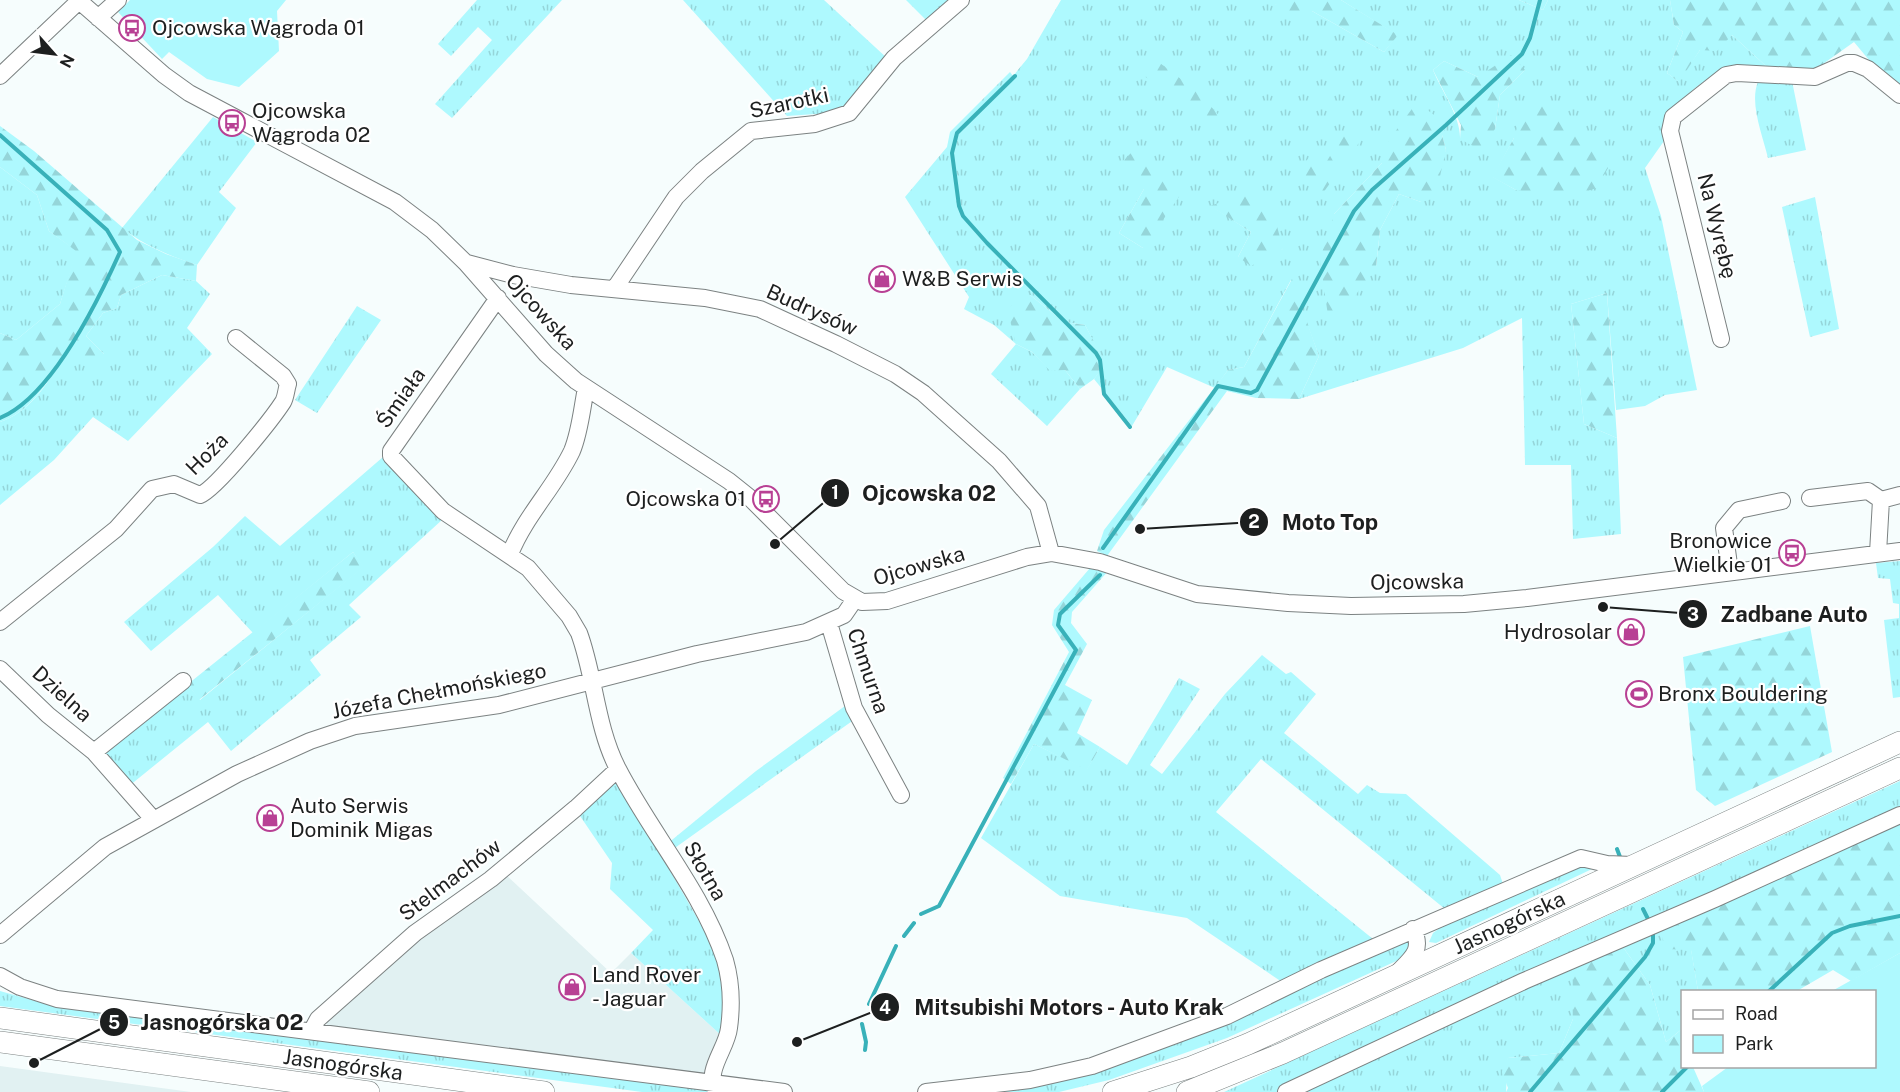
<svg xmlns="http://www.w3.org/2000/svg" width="1900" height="1092" viewBox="0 0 1900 1092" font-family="'Public Sans',sans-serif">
  <defs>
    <pattern id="grass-tufts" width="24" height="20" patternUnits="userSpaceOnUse" patternTransform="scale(1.5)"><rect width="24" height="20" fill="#aef9fe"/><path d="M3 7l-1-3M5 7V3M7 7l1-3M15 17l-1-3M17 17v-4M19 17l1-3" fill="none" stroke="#95d5d9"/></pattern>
    <pattern id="forest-firs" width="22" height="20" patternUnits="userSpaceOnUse" patternTransform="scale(1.5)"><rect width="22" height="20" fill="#aef9fe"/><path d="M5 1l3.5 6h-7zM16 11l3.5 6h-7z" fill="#95d5d9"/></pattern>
  </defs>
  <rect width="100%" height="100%" fill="#f6fdfd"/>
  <path fill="#e1f1f2" d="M504,873L611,973L631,953L723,1037L703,1075L328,1027L325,1020L419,935Z
    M0,1066L154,1087L191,1092H0Z"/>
  <path fill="url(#grass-tufts)" fill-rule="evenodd" d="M477,0H562L452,118L435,104L492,40L478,27L451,56L438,44Z
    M683,0H824L888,59L850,103L830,113L787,116Z
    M906,0H950L929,23Z
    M1061,0H1275V4L1312,11L1384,52L1397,35L1341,0H1519L1543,10L1548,0H1670L1674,25L1683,32L1667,73L1678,81L1700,50L1732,35L1766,66C1752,66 1737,66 1724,71C1702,78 1656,116 1664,141L1645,168L1661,216L1697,390L1665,395L1645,406L1616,410L1607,293L1571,304L1584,424L1617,438L1621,534L1573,539L1571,465H1525L1522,318L1463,348L1299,399L1319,356L1291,280L1244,367L1228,370L1215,388L1167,367L1132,426L1094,379L1105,364L1085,325L1064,322L1030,295L1016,344L1032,352L1050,370H1065L1080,389L1047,426L991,374L1016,344L994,325L964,309L969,297L905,197L947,147L950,132L1010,72L1013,76L1027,59ZM1444,61L1478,77L1525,70L1500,95L1495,129L1460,139C1461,117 1442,92 1433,70ZM1442,135L1446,150L1421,202L1399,194L1380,230L1376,267L1334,214L1382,163ZM1514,138L1516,190L1493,177ZM1144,189L1143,248L1119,233ZM1211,206L1283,249L1238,257L1251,232Z
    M1792,81L1806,150L1768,158C1763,136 1749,103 1758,82Z
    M213,117L257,142L219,192L236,208L197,265C170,256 145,246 122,228Z
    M0,167L37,195L49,231L77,251L60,304L16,340L0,333Z
    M1815,197L1839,329L1810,337L1782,207Z
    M162,275L196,281L210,294L187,328L212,354L128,441L93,417L54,460L0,505V422C28,413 49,384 61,358L104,354L86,336L103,313L117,308L121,295Z
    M357,306L381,320L317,413L295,400Z
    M383,457L427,507L443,519L349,605L361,617L310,660L321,675L231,751L208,722L129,786L103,751L188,684L200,700L363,567L353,552L253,633L218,595L151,651L124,622L213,547L245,516L280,546Z
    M1900,561V697L1893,698L1884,620L1899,618V604L1893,603L1890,579L1878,578L1876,563Z
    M1262,655L1286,674L1291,672L1316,694L1284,733L1358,794L1367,785L1380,793L1406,794L1500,875L1503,884L1445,909L1261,759L1216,812L1373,939L1282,982L1187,918L1060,896L981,838L1034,744L1087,769L1100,747L1127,765L1179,678L1200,689L1150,765L1162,774L1225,694Z
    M849,703L855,719L672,850L667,844L756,771Z
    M1900,781V810L1278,1092H1224Z
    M610,782H619L707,935L720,963L725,993L723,1037L631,953L653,930L610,889L612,863L578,813Z
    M1586,865L1592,869L1436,943L1429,942L1433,933L1444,925L1577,866Z
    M1659,927L1691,949L1698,991L1682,992V1029L1666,1042L1650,985L1620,943Z
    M1409,938L1414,945L1403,958L1227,1038L1109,1080L1059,1092H989L1021,1087Z
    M1573,965V1019L1559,1053L1508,1058L1506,1092H1298Z
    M0,991L39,1002L703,1087L709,1092H642L0,1006Z"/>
  <path fill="url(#forest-firs)" d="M1275,0H1341L1398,35L1384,52L1312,11L1292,15L1275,4Z
    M1519,0H1548L1543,10Z
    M1670,0H1900V87L1874,66L1854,42L1813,71L1766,66L1732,35L1717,51L1700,50L1679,82L1667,73L1683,32L1674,25Z
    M1511,55L1525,70L1500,95L1495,129L1480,150L1460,139L1461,125L1433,70L1444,61L1478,77Z
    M1152,57L1198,92L1223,120L1218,126L1141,74Z
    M1540,101L1579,120L1608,168L1597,188L1564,198L1516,190L1492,177L1514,138L1522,110Z
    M1417,102L1447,125L1442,135L1446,150L1435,198L1421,202L1399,194L1380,230L1376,267L1330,330L1320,259L1334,214L1382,163L1381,151Z
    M0,126L34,151L137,240L166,254L197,265L196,281L162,275L121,295L117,308L103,313L86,336L104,354L101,365L61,358C48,384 28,413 0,422V333L16,340L60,304L76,251L49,231L37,195L0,167Z
    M1345,131L1361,140L1323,193L1294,174L1308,159L1324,166Z
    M1132,152L1181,194L1143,248L1119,233L1144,189L1116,168Z
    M1251,192L1273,211L1283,249L1251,266L1238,257L1251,232L1210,206Z
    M1292,279L1319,356L1299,399L1256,398L1227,391L1107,556L1097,551L1104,530L1228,370L1244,367Z
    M1607,293L1617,438L1584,424L1571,304Z
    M1030,295L1064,322L1085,325L1106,364L1094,379L1080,389L1065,370L1050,371L1032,352L1016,344L1007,308Z
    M353,552L364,567L199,700L188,684Z
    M1090,568L1109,570L1072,612L1071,623L1087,644L1065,685L1092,700L1077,733L1100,747L1087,770L1034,744L1011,784L1003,778L1069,652L1052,625L1054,610Z
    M1810,626L1832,752L1715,806L1696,790L1683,657Z
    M1900,821V953L1851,981L1833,970L1797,991H1698L1691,950L1666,949L1659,927Z
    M1620,943L1650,985L1666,1042L1682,1029V1066L1693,1067L1704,1092H1506L1508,1088L1502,1072L1508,1058L1559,1053L1573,1019V965Z"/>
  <path fill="#aef9fe" d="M130,0H286L277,11L279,51L239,87L207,79L169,52L162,59L118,12Z
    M1900,953V1092H1704L1702,1086L1728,1067L1874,1066V992L1832,991Z"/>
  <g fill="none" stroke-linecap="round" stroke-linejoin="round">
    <path stroke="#38b1b9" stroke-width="4" d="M1015,76L957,133L952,153L959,206L963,216L987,243L1096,353L1100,360L1104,394L1130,427
      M0,135L107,230L120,252C98,301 51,397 0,418
      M1103,548L1218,386L1251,393L1257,390L1354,211L1372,190L1446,125L1522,54L1530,38L1540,0
      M1617,849L1620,857
      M1643,909L1648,919
      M921,914L939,906L1076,650L1058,625L1060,614L1100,575
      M904,936L914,923
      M1768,992L1832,933L1850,926L1900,916
      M869,1004L896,946
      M862,1024L866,1042L865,1050
      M1530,1092L1645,957L1653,943V932
      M1662,1092L1688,1066"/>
    <defs>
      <path id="minor" d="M78,0L164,75L189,93L395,202L432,230L466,263L546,354L576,381L729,481L749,497L843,591L862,602L887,601L1027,557L1051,553L1100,562L1197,594L1288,603L1351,606L1464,604L1527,598L1900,551
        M98,18L118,0
        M0,76L79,1
        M467,263L513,275L571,285L705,298L760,309L836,344L895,374L923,393L999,461L1038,506L1051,553
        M615,288L676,197L702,171L751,131L815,124L849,113L894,58L961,0
        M498,298L391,451V456L443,511L528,568L569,616L579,633C595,676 596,727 618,769C651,833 702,891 725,960C731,981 732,1006 729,1028C727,1049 703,1072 717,1092
        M1721,339L1670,131L1673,117L1726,75L1737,73L1815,77L1847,63H1854L1868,69L1900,95
        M1810,498L1868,491L1881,500
        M1878,553L1881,500L1900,495
        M510,554C525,516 555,487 572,451C580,432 582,408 586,388
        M1730,572L1724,528L1739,510L1782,501
        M0,622L116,529L152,489L174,484L200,495C216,489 272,419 283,402C286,397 286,390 288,384L283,376L236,338
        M829,623L854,708L901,795
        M0,669L48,715L94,752L153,819
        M94,752L183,681
        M0,935L105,847L237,774L310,741L355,726L499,705L697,654L806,632L844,615L855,599
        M1399,971C1413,957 1423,949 1413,929
        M0,976L20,987L57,999L784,1092
        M312,1030L318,1019L415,933L491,879L576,808L618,769
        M926,1092L1030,1080L1092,1066L1227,1016L1321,970L1581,858L1607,864L1632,865
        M1286,1092L1524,981L1715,899L1900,815"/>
      <path id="major" d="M0,1018L544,1092
        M0,1042L369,1092
        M1113,1092L1191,1067L1248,1044L1900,742
        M1187,1092L1283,1053L1900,768"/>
    </defs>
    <use href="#minor" stroke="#7c8282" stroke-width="18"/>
    <use href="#major" stroke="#7c8282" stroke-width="22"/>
    <use href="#minor" stroke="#fff" stroke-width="16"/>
    <use href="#major" stroke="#fff" stroke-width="21"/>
  </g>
  <defs>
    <symbol id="bus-ring" viewBox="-11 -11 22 22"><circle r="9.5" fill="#fff" stroke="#b84094" stroke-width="1.5"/><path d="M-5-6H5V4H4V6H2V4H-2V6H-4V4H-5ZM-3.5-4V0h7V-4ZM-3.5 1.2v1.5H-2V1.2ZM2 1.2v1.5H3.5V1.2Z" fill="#b84094"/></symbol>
    <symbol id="shop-ring" viewBox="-11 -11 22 22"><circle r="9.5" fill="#fff" stroke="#b84094" stroke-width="1.5"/><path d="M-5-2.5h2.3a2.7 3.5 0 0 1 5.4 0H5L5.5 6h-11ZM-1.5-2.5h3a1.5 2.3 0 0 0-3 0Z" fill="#b84094"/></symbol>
    <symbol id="stadium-ring" viewBox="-11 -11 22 22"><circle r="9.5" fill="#fff" stroke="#b84094" stroke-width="1.5"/><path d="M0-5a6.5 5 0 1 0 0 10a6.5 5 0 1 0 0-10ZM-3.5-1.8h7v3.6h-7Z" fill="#b84094"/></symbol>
  </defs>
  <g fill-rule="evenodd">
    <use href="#bus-ring" x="117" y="13" width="30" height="30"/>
    <use href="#bus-ring" x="217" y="108" width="30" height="30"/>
    <use href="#shop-ring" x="867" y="264" width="30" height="30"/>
    <use href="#bus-ring" x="751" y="484" width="30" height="30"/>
    <use href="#bus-ring" x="1777" y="538" width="30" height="30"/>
    <use href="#shop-ring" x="1616" y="617" width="30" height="30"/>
    <use href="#stadium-ring" x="1624" y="679" width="30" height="30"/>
    <use href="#shop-ring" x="255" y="803" width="30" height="30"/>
    <use href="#shop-ring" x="557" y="972" width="30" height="30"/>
  </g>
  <g text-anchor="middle" stroke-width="4.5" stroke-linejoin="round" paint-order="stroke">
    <g font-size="21" fill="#1d1f1f" stroke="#fff" text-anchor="start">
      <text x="152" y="35">Ojcowska Wągroda 01</text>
      <text x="252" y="118">Ojcowska<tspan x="252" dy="24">Wągroda 02</tspan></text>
      <text x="902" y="286">W&amp;B Serwis</text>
      <text x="746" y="506" text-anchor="end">Ojcowska 01</text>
      <text x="1772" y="548" text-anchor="end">Bronowice<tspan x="1772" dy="24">Wielkie 01</tspan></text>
      <text x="1612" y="639" text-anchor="end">Hydrosolar</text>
      <text x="1658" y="701">Bronx Bouldering</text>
      <text x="290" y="813">Auto Serwis<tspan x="290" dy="24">Dominik Migas</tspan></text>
      <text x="592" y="982">Land Rover<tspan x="592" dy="24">- Jaguar</tspan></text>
    </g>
    <g font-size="21" fill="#1d1f1f" stroke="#fff">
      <text transform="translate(789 103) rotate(-12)" y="7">Szarotki</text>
      <text transform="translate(1717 226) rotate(76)" y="7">Na Wyrębę</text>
      <text transform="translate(812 310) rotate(24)" y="7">Budrysów</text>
      <text transform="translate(541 312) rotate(48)" y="7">Ojcowska</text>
      <text transform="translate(401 398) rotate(-55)" y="7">Śmiała</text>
      <text transform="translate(207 454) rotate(-45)" y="7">Hoża</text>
      <text transform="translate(919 566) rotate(-16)" y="7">Ojcowska</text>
      <text transform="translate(1417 582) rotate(-1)" y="7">Ojcowska</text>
      <text transform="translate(868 671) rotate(71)" y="7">Chmurna</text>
      <text transform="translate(439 691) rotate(-11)" y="7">Józefa Chełmońskiego</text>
      <text transform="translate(62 694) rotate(42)" y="7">Dzielna</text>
      <text transform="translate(705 871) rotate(60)" y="7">Słotna</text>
      <text transform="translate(450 880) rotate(-37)" y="7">Stelmachów</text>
      <text transform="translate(1509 923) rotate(-25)" y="7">Jasnogórska</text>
      <text transform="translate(343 1065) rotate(8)" y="7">Jasnogórska</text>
    </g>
  </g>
  <path fill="none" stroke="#1d1f1f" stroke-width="2" d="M775 544L835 493M1140 529L1254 522M1603 607L1693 614M797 1042L885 1007M34 1063L114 1022"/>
  <g fill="#1d1f1f" stroke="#fff" stroke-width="2">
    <circle cx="775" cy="544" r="6"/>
    <circle cx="1140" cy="529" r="6"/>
    <circle cx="1603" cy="607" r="6"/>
    <circle cx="797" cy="1042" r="6"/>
    <circle cx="34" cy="1063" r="6"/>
    <circle cx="835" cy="493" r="15"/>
    <circle cx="1254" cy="522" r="15"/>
    <circle cx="1693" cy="614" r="15"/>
    <circle cx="885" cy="1007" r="15"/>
    <circle cx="114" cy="1022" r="15"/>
  </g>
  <g font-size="18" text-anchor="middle" font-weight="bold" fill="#fff">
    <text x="835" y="499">1</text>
    <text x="1254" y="528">2</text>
    <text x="1693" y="621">3</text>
    <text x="885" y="1014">4</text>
    <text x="114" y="1029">5</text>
  </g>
  <g font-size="22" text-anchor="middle" font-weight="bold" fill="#1d1f1f" stroke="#fff" stroke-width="4.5" stroke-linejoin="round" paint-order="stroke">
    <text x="929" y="501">Ojcowska 02</text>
    <text x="1330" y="530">Moto Top</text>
    <text x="1794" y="622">Zadbane Auto</text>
    <text x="1069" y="1015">Mitsubishi Motors - Auto Krak</text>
    <text x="222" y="1030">Jasnogórska 02</text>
  </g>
  <rect x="1681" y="990" width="195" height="78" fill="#ffffff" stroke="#a5a5a5" stroke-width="1.5"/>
  <rect x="1693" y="1010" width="30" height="9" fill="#ffffff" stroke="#a5a5a5" stroke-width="1.5"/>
  <text x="1735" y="1020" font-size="18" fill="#1d1f1f">Road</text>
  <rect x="1693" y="1035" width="30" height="18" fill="#aef9fe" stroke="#a5a5a5" stroke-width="1.5"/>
  <text x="1735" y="1050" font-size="18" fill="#1d1f1f">Park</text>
  <g transform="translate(54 54) rotate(118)" stroke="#ffffff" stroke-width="4.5" paint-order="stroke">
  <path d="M0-4.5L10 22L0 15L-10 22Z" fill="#1d1f1f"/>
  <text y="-9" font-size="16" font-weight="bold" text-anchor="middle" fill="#1d1f1f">N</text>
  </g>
</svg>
